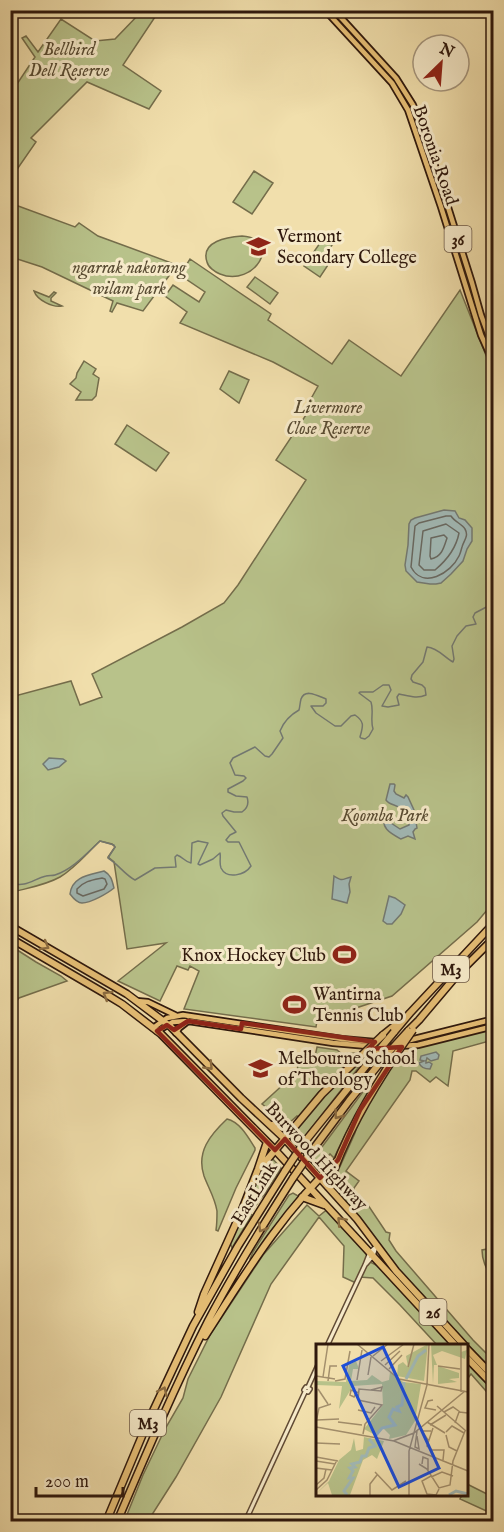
<svg xmlns="http://www.w3.org/2000/svg" width="504" height="1532" viewBox="0 0 504 1532" font-family="'IM FELL English',serif">
  <rect width="100%" height="100%" fill="#f1dfac"/>
  <filter id="stains"><feTurbulence type="fractalNoise" baseFrequency=".00333" numOctaves="4"/><feColorMatrix values="0 0 0 0 .2 0 0 0 0 .09 0 0 0 0 .02 0 0 0 .5 -.17"/></filter>
  <radialGradient id="worn" r=".72"><stop offset=".6" stop-color="#630" stop-opacity="0"/><stop offset="1" stop-color="#630" stop-opacity=".3"/></radialGradient>
  <path fill="#b8c28a" stroke="#746d4b" stroke-width="1.5" d="M142,11H159L123,65L161,91L149,109L87,82L31,138L36,142L11,178V93L35,57L22,38L26,36L38,52L61,19L95,41L115,39Z
    M254,171L273,183L252,214L233,202Z
    M10,203L75,227L79,223L98,236L177,265L143,311L117,303L112,312L110,311L113,301L42,267L11,257Z
    M327,233L336,239L328,251L332,259L320,277L304,266Z
    M242,236C284,239 254,288 220,274C215,272 208,267 207,262C200,241 228,237 242,236Z
    M190,259L271,314L268,320L332,364L349,340L401,376L460,290L493,373V903L477,922L392,996L317,1021L316,1027L184,1009L199,971L190,966L188,970L177,966L160,1001L118,981L166,943L127,949L114,862L108,857L115,847L112,844L100,841C87,853 75,868 60,877C46,885 28,888 13,892L11,896V697L71,681L80,705L102,697L92,674L182,627L224,603L238,585L306,480L276,460L308,412L309,409L308,404L318,386L273,362L180,323L187,312L165,296L173,285L199,302L205,292L180,275Z
    M255,277L278,293L270,304L247,287Z
    M34,291L49,297L54,292L56,293L51,298V301L62,306C53,308 37,300 34,291Z
    M84,361L96,369L93,374L99,378L96,396L92,400H76L81,392L70,384L76,378L77,373Z
    M229,371L249,380L239,403L220,389Z
    M127,425L169,453L156,471L115,444Z
    M11,946L36,962L61,976L67,981L19,998L11,1008Z
    M493,1026V1040L453,1051L448,1086L436,1077L430,1082L416,1071H412L410,1080L346,1171L359,1181L354,1188V1193L368,1205L386,1232L390,1233L389,1240L396,1251L473,1340L493,1360V1377L402,1277L330,1189L355,1133L359,1119L377,1087L401,1055L415,1054L418,1045Z
    M317,1047L337,1050L342,1054L357,1053L318,1093L299,1117L297,1116L288,1124L262,1104L297,1072L298,1064L313,1066Z
    M351,1066L359,1067L299,1144L291,1135L303,1118Z
    M365,1089L369,1092L344,1137L334,1158L330,1154L320,1167L313,1159Z
    M227,1119C240,1122 248,1137 255,1148V1150L236,1188L218,1231L216,1230C217,1224 217,1217 217,1211C215,1198 208,1187 204,1176C196,1152 210,1135 227,1119Z
    M271,1157L281,1168L264,1195L261,1198L250,1214L252,1215L232,1248L231,1245L229,1244L258,1177Z
    M303,1191L304,1192L251,1260L250,1259L253,1252L289,1195L293,1193L298,1196Z
    M307,1205L319,1216L329,1208L370,1252L366,1260L378,1266L456,1346H438L400,1305L373,1278L359,1277L356,1283L343,1277L344,1246L319,1217L271,1284L221,1397L176,1477L148,1521L124,1522L143,1475L165,1429L183,1398L188,1379L210,1335L263,1255Z
    M493,1248H494L493,1281C488,1271 482,1262 482,1250Z
    M466,1357L493,1386V1399L471,1374L468,1378L467,1376Z
    M467,1484L493,1497V1514L460,1499L462,1495L466,1494Z"/>
  <path fill="#a1b9b6" stroke="#737972" stroke-width="1.5" d="M444,510L455,511L459,518L465,520L472,528V541L467,549L463,561L451,574L441,583L436,584H430L417,582L406,571L405,565L408,545L409,524L411,520L415,518Z
    M49,758L63,759L66,761L59,767L48,770L43,764Z
    M390,784H394L395,785L394,791L396,794L404,798L406,795L408,797L414,810L417,828L415,829L413,832L415,839L408,836L401,839C390,833 380,828 385,814L391,823L400,829L409,825V821L401,815V809C397,804 390,806 386,800Z
    M104,871C111,875 112,880 114,888C108,893 91,903 82,903C77,903 73,898 70,894C72,876 90,875 104,871Z
    M334,876C343,882 342,879 351,877L349,884L350,892L347,903L332,899Z
    M389,896L395,898L405,905L401,914L392,924H387L383,921Z
    M436,1052L439,1055L438,1059L431,1061L427,1058L426,1061V1063L429,1062L432,1064L430,1069C426,1069 421,1068 419,1063L424,1061L420,1060L421,1056Z"/>
  <g fill="none" stroke-linecap="round" stroke-linejoin="round">
    <path stroke="#686861" stroke-width="1.5" d="M446,516H451C455,522 462,524 465,529C469,536 464,540 462,547C461,550 461,552 459,556C451,573 423,590 411,567L415,526L419,523Z
      M446,524L459,533C456,549 447,560 435,570H424L419,565L423,531Z
      M444,535L447,538C444,547 442,557 431,559L430,556L431,538Z
      M102,878L105,879L107,884L104,889L83,896L77,893V889C84,881 92,880 102,878Z"/>
    <path stroke="#737972" stroke-width="1.5" d="M494,576L492,577L490,584L491,590L494,592
      M10,883C27,888 33,879 46,876C49,875 52,876 55,875C73,869 87,853 100,841L114,845L115,847L108,858C118,864 125,875 135,880L155,868L176,867L175,857L177,855C183,857 185,862 191,863L192,843L198,841L208,843L198,864L200,865L213,859L220,853C221,858 219,863 221,868C227,880 245,875 251,866L239,842H228L226,840L230,835L236,832L223,816L222,813L226,810L234,812H242C248,808 249,803 247,797L236,796L228,792V789L243,781L246,778L244,776L235,775L230,763L233,758L255,747L265,756L269,757L272,754L283,738L280,731C284,721 290,715 299,710C300,706 300,703 301,699C305,688 318,696 326,699V703L323,706H311L316,713L335,726H341L351,716L355,715C365,722 363,726 360,737L361,738L365,739L369,736L373,729C370,720 374,711 371,702L359,693L360,692H373L383,685H389L391,690L382,706L388,707L399,705L397,697L399,694C409,696 417,699 426,695L425,688L422,685L413,682L411,679L412,675L423,662L427,647C438,648 444,657 453,662L454,659L452,646L457,636L466,626L476,624L473,617L475,613L494,603"/>
    <defs>
      <path id="minor" d="M366,1264L373,1256L376,1247
        M327,1346L365,1265L370,1252L377,1246
        M306,1387L310,1389L308,1392L304,1390Z
        M308,1387L318,1365
        M245,1522L305,1392"/>
      <path id="major" d="M325,10L392,83L408,110L441,207L481,335L494,364
        M334,10L396,78L413,105L423,128L472,283L481,315L494,350
        M137,1001L148,1002L175,1015
        M153,1028L167,1018L183,1015L342,1039L376,1042
        M157,1031L173,1022L188,1021L333,1043L379,1047L418,1045L494,1026
        M176,1033L179,1028L188,1021
        M406,1041L494,1019"/>
      <path id="highway" d="M10,926L127,994L171,1027L241,1098L285,1139L320,1178L357,1219L396,1271L465,1346
        M10,938L104,993L122,1004L161,1034L275,1150L456,1346
        M408,1031L419,1020L457,975L494,938
        M394,1032L410,1013L494,923
        M383,1035L398,1023
        M272,1125L292,1130
        M303,1144L374,1056
        M311,1152L349,1101L388,1053
        M261,1167L322,1094L361,1056
        M328,1187C344,1138 369,1095 397,1053
        M302,1197L324,1205
        M198,1312L204,1294L242,1210L258,1169L267,1142
        M205,1336C245,1274 283,1211 338,1160
        M466,1348L494,1377
        M466,1357L494,1386
        M106,1522L147,1424L193,1326L238,1246L285,1171
        M117,1522C146,1454 175,1386 208,1321C234,1272 263,1225 293,1178"/>
    </defs>
    <use href="#minor" stroke="#604a34" stroke-width="6"/>
    <use href="#major" stroke="#2f180c" stroke-width="8"/>
    <use href="#highway" stroke="#2f180c" stroke-width="9"/>
    <use href="#minor" stroke="#f6eac9" stroke-width="3"/>
    <use href="#major" stroke="#e8c076" stroke-width="4.5"/>
    <use href="#highway" stroke="#e8c076" stroke-width="6"/>
    <defs>
      <path id="highway-bridge" d="M388,1053L408,1031
        M397,1053L413,1030
        M361,1056L383,1035
        M374,1056L394,1032
        M285,1171L303,1144
        M293,1178L311,1152"/>
    </defs>
    <use href="#highway-bridge" stroke="#2f180c" stroke-width="9" stroke-linecap="butt"/>
    <use href="#highway-bridge" stroke="#e8c076" stroke-width="6"/>
  </g>
  <defs><path id="oneway-chevron" d="M-2-3.5L2.5 0L-2 3.5" fill="none" stroke-width="1.6" stroke-linecap="round" stroke-linejoin="round" transform="scale(1.5)"/></defs>
  <g stroke="#8c6c41">
    <use href="#oneway-chevron" transform="translate(45 946) rotate(30)"/>
    <use href="#oneway-chevron" transform="translate(107 995) rotate(-148)"/>
    <use href="#oneway-chevron" transform="translate(209 1066) rotate(46)"/>
    <use href="#oneway-chevron" transform="translate(338 1115) rotate(127)"/>
    <use href="#oneway-chevron" transform="translate(341 1221) rotate(-133)"/>
    <use href="#oneway-chevron" transform="translate(262 1228) rotate(121)"/>
    <use href="#oneway-chevron" transform="translate(163 1391) rotate(-65)"/>
  </g>
  <path fill="none" stroke="#8f2418" stroke-width="4.5" stroke-linejoin="round" d="M188,1021L241,1029L242,1023L375,1042L368,1049L402,1047L360,1110L338,1160L320,1178L285,1139L275,1150L157,1031L167,1025L174,1030Z"/>
  <defs>
    <symbol id="school-bare" viewBox="-9 -9 18 18"><path d="M0-5L7-2L0 1L-7-2ZM-4 1L0 2.5L4 1V4Q0 6-4 4Z" fill="#8f2418" stroke="#f6eac9" stroke-width="2.5" paint-order="stroke"/></symbol>
    <symbol id="stadium-bare" viewBox="-9 -9 18 18"><path d="M0-5a6.5 5 0 1 0 0 10a6.5 5 0 1 0 0-10ZM-3.5-1.8h7v3.6h-7Z" fill="#8f2418" stroke="#f6eac9" stroke-width="2.5" paint-order="stroke"/></symbol>
    <symbol id="university-bare" viewBox="-9 -9 18 18"><path d="M0-5L7-2L0 1L-7-2ZM-4 1L0 2.5L4 1V4Q0 6-4 4Z" fill="#8f2418" stroke="#f6eac9" stroke-width="2.5" paint-order="stroke"/></symbol>
  </defs>
  <g fill-rule="evenodd">
    <use href="#school-bare" x="242" y="230" width="33" height="33"/>
    <use href="#stadium-bare" x="328" y="938" width="33" height="33"/>
    <use href="#stadium-bare" x="278" y="988" width="33" height="33"/>
    <use href="#university-bare" x="244" y="1052" width="33" height="33"/>
  </g>
  <g text-anchor="middle" stroke-width="6" stroke-linejoin="round" paint-order="stroke">
    <g fill="#f6eac9" stroke="#6b5745" stroke-width="1.5">
      <rect x="444.5" y="226" width="27" height="26" rx="4.5"/>
      <rect x="433" y="956" width="36" height="26" rx="4.5"/>
      <rect x="419.5" y="1299" width="27" height="26" rx="4.5"/>
      <rect x="130" y="1410" width="36" height="26" rx="4.5"/>
    </g>
    <g font-size="16" font-weight="bold" fill="#2f180c">
      <text x="458" y="245">36</text>
      <text x="451" y="975">M3</text>
      <text x="433" y="1318">26</text>
      <text x="148" y="1429">M3</text>
    </g>
    <g font-size="18" font-style="italic" fill="#584b32" stroke="#f6eac9">
      <text x="69" y="55">Bellbird<tspan x="69" dy="21">Dell Reserve</tspan></text>
      <text x="129" y="273">ngarrak nakorang<tspan x="129" dy="21">wilam park</tspan></text>
      <text x="328" y="413">Livermore<tspan x="328" dy="21">Close Reserve</tspan></text>
      <text x="385" y="821">Koomba Park</text>
    </g>
    <g font-size="18" fill="#2f180c" stroke="#f6eac9">
      <text transform="translate(436 155) rotate(71)" y="6">Boronia Road</text>
      <text transform="translate(317 1156) rotate(47)" y="6">Burwood Highway</text>
      <text transform="translate(254 1193) rotate(-58)" y="6">EastLink</text>
    </g>
    <g font-size="18" fill="#2f180c" stroke="#f6eac9" text-anchor="start">
      <text x="277" y="242">Vermont<tspan x="277" dy="21">Secondary College</tspan></text>
      <text x="326" y="961" text-anchor="end">Knox Hockey Club</text>
      <text x="313" y="1000">Wantirna<tspan x="313" dy="21">Tennis Club</tspan></text>
      <text x="278" y="1064">Melbourne School<tspan x="278" dy="21">of Theology</tspan></text>
    </g>
  </g>
  <g transform="translate(316 1344)">
    <rect width="152" height="152" fill="#f1dfac"/>
    <path d="M112,0L108,37L81,32L82,21L87,18L92,23L90,12ZM115,0H145V8L151,6L149,15L126,7L117,11L121,21H118L117,40ZM40,17L43,25H37L35,37L51,36L56,31L66,38L73,36L74,28L87,38L105,40L99,77L90,91L73,95L74,91L67,84L61,92L48,85L67,61L66,40L37,42L23,65L26,42L0,41V37L30,38L33,21ZM122,22L143,29V34L133,35L141,38L122,40ZM48,93L68,97L61,115L56,111L47,116L34,151H16L12,139L0,150L13,137L23,116L35,106L38,94L40,107L47,105Z" fill="#b8c28a"/>
    <path fill="none" stroke="#a1b9b6" stroke-width="3" d="M90,35L102,12L110,6M60,91L66,84L79,81L73,73L77,65L83,67L81,63L86,61L88,38M31,151L28,147L37,134H33L37,127L34,124L39,123L36,120L44,118L46,112H50L53,104L59,102L53,95M133,151L140,147L152,150"/>
    <path fill="none" stroke="#a38f6c" stroke-width="1.5" d="M41,0L83,35L152,48M57,12L72,0M65,17L88,0M69,21L84,7M122,22L144,25M92,23L98,0M73,25L86,11M52,31L55,13M0,32L19,35M7,33L12,0M41,36L46,6M12,37L14,22H21M19,37L29,35L34,7M2,45L12,60M145,48V0M40,49L38,53L34,51L35,46L43,49M42,56L66,61L49,80L47,90M42,56L43,45L65,47L66,43L55,46M117,56L112,57L109,64L120,66M121,62L150,87M42,66L55,69L59,63M128,68L137,63L144,68M1,76L23,75M0,78L3,64L15,60M22,78L46,81M111,78L129,89M139,79L143,68L152,69M114,81L130,71M0,83L78,97L152,127M117,84L111,102L116,106H128L127,116M130,88L136,82L148,89M130,91L133,103L141,107M101,92L103,105L99,103L101,87M112,96L106,87H115M77,97L98,89L149,47M0,99L24,100M0,113L22,117M0,117L19,120M0,120V124L16,126M103,120L111,125L123,144L134,141L137,117L149,87M106,120L107,113L112,115V126M59,128L76,146L90,137M115,132L106,137L111,150L120,151L123,145M115,133L126,128L137,132M0,141L8,134L10,125M0,146L11,136L21,116M54,151V140L61,131M93,151V107L111,41L113,0"/>
    <path fill="#1d4ed8" fill-opacity="0.15" stroke="#1d4ed8" stroke-width="3" d="M67,3L123,124L83,143L27,22Z"/>
    <rect width="152" height="152" fill="none" stroke="#2f180c" stroke-width="3"/>
  </g>
  <rect width="504" height="1532" fill="none" stroke="#f1dfac" stroke-width="36"/>
  <rect x="12" y="12" width="480" height="1508" fill="none" stroke="#2f180c" stroke-width="3"/>
  <rect x="18" y="18" width="468" height="1496" fill="none" stroke="#2f180c" stroke-width="1.5"/>
  <g transform="translate(441 63) rotate(25)"><circle r="28" fill="#f6eac9" stroke="#a6967d" stroke-width="1.5"/>
  <path d="M0-4.5L10 22L0 15L-10 22Z" fill="#8f2418"/>
  <text y="-9" font-size="16" font-weight="bold" text-anchor="middle" fill="#2f180c">N</text>
  </g>
  <path d="M36 1487v9h87v-9" fill="none" stroke="#2f180c" stroke-width="3"/>
  <text x="45" y="1487" font-size="18" fill="#2f180c" stroke="#f6eac9" stroke-width="4.5" paint-order="stroke">200 m</text>
  <rect width="100%" height="100%" filter="url(#stains)"/>
  <rect width="100%" height="100%" fill="url(#worn)"/>
</svg>
